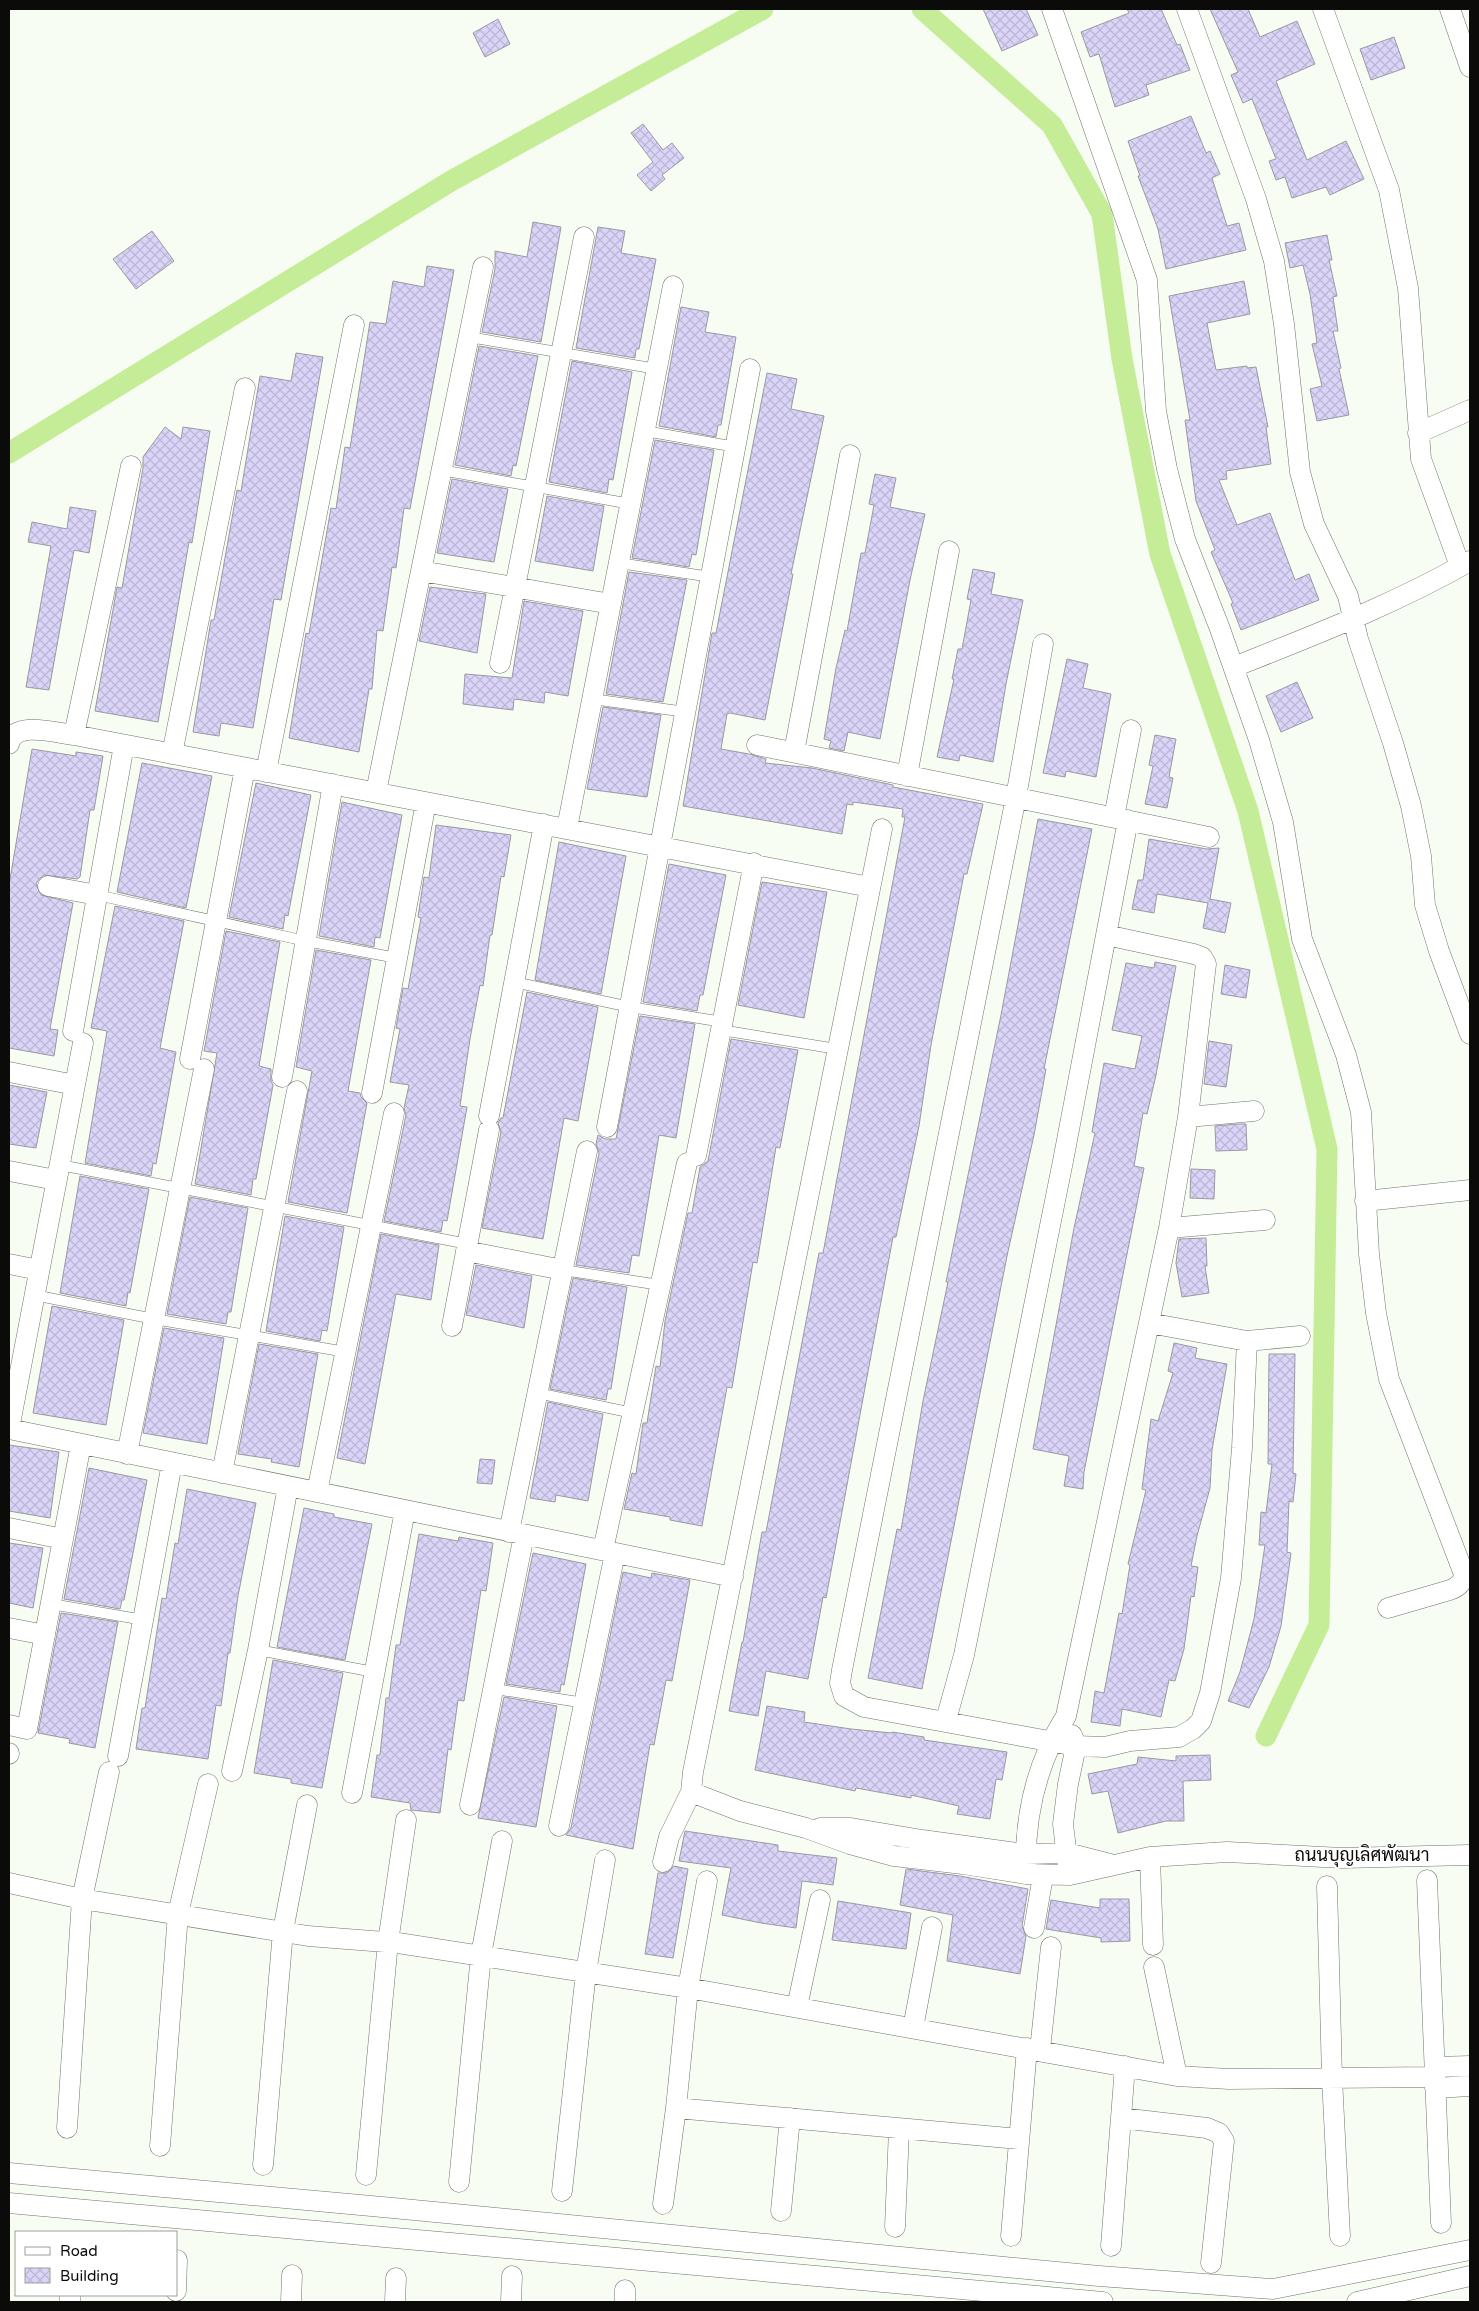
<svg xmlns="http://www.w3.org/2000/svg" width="1479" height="2311" viewBox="0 0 1479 2311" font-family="'Varela Round',Sarabun,sans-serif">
  <defs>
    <pattern id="building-cross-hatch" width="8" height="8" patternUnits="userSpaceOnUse" patternTransform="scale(1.25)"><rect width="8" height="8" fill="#dad5f8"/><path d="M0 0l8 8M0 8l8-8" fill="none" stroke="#bab6d3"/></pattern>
  </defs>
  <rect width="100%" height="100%" fill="#f8fdf3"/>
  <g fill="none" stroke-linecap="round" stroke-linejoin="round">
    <path stroke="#c5ed97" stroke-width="21" d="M922,9L1052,125L1102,214L1122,359L1160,554L1248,811L1327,1149L1319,1625L1266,1736
      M9,453L451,181L763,9"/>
  </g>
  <path fill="url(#building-cross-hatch)" stroke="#9a99a3" d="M983,9H1026L1038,35L1002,51Z
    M1127,9H1161L1177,45L1180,44L1190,70L1146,85L1149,95L1115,107L1099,54L1090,57L1081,32L1129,13Z
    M1210,9H1248L1260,37L1297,21L1315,64L1276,81L1307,160L1346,141L1364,179L1330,195L1326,187L1292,198L1285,177L1276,180L1269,161L1276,159L1252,99L1243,103L1231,75L1238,72Z
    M498,19L510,44L485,57L473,33Z
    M1394,37L1405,68L1371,80L1360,49Z
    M1191,116L1206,153L1210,151L1220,174L1212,178L1227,226L1239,223L1246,250L1166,269L1158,229L1138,176H1140L1128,141Z
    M643,124L663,150L672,143L684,158L662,175L665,179L651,191L637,175L653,162L631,133Z
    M533,222L561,227L541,342L482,332L495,269V251L527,257Z
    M598,227L625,231L621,253L656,259L639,349H636L635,358L576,348Z
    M152,231L174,261L136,289L113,259Z
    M1327,235L1332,260H1329L1337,296L1333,297L1338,331H1333L1341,368L1339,369L1349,415L1317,421L1310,389L1322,386L1312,344L1317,343L1310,294L1303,265L1290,268L1285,243Z
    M427,266L454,270L410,509L404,508L396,568L392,567L383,631L377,630L372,689H369L359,752L289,738L306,633L309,634L331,508L336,509L345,447L350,448L370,322L386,324L393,281L424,287Z
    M1244,281L1250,314L1207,323L1216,370L1247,366V368L1256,367L1268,427H1266L1271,464L1226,471L1227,479L1219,480L1237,525L1270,513L1295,580L1309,574L1319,600L1241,630L1231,604L1233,603L1211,552L1215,550L1196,501L1185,420H1190L1169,296Z
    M681,307L709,312L705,332L736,337L721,425H718L716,437L659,426Z
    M479,346L538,356L516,466L513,465L511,476L455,465Z
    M296,353L323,357L281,600L274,599L253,728L221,723L219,736L193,732L211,620H214L237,490L241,491L260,376L291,381Z
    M572,361L632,372L613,480L609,479L607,493L549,482Z
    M767,373L797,379L791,409L824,416L791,574H793L765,720L730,713L727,714L721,749L749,754L766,759L765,763L812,768L893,785V787L983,804L967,874H964L931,1045L919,1126L896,1237H893L826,1598L823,1597L808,1679L766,1671L758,1716L729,1711L742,1642H743L762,1532H766L819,1253H823L905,817H902L903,809L853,802V805L847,804L842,834L683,806L712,633H716Z
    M165,427L181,439L183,427L210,431L192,543L189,542L158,722L95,711L117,587L122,588L143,468V457Z
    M655,440L714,450L696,555L692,554L689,567L632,558Z
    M875,474L896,478L890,507L925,514L910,580L880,739L848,732L844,751L829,748L831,741L824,739L836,668L845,630L847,631L861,553H865L874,505L869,504Z
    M452,479L508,489L494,562L437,553Z
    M547,496L604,506L593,571L535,561Z
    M70,507L96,511L89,553L74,550L49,690L26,687L51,546L28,542L32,522L67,529Z
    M973,569L995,573L991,594L1023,600L1006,684L993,762L960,755L959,761L937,757L954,679H952L958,649H962L971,600L967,599Z
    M629,572L687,580L663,702L606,694Z
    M430,587L486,594L477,653L419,641Z
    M524,601L583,611L568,696L545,692L544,703L514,699L513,710L463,704L465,674L512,678Z
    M1067,659L1088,664L1083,688L1111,694L1096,777L1066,771L1065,777L1043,773Z
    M1297,682L1313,718L1281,732L1266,696Z
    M603,707L661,715L647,797L587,789Z
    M1155,735L1176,739L1169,777L1173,778L1167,808L1145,804L1153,766L1149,765Z
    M32,749L76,756V752L103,756L94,810H90L80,877L77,879L44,875L39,879L36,884L41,895L73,903L50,1029L58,1030L54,1056L9,1048V885Z
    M142,763L212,776L186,908L117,892Z
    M256,783L311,795L288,916L285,915L283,929L229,917Z
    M342,802L402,815L380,938L375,937L374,947L319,936Z
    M1038,819L1092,829L1044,1069H1046L1034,1135L1007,1256L922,1689L868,1678L897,1529L901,1530L923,1401L948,1282H946L1001,1015Z
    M436,825L511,835L504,877L501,876L492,935H490L483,986L480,985L470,1039L460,1106L467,1107L447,1221L443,1220L441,1232L384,1221L406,1115L404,1108L409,1085L390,1082L400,1029L396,1028L403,988L408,989L421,918L418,917L424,877L429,878Z
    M1149,839L1207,849L1219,848L1210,899L1231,903L1225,933L1203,928L1208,903L1157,894L1154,913L1132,909L1138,880H1143Z
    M559,842L626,856L601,994L535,980Z
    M669,864L726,875L703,995H700L697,1011L643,1002Z
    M762,882L827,892L804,1018L738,1005Z
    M115,906L184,921L160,1048L176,1052L156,1164L153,1163L151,1176L85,1163L107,1031L91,1028Z
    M226,931L280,942L259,1066L271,1069V1081L273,1085L256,1179H253L251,1195L195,1184L217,1053L204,1051Z
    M316,950L371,960L348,1091L360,1093L361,1097L367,1103L347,1213L288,1202L312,1071L296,1067Z
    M1155,962L1176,966L1156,1075L1147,1114L1143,1113L1134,1166L1144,1168L1084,1472L1083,1489L1064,1486L1069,1456L1033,1449L1074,1228L1095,1133L1092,1132L1104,1063L1135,1069L1142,1036L1112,1030L1126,963L1154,968Z
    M1225,965L1250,970L1246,998L1221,994Z
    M527,992L598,1007L578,1121L564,1118L543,1239L482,1228L501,1132L498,1123L501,1118H503Z
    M640,1016L695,1024L676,1138L659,1135L639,1256L632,1255L629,1273L576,1265L599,1153L596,1144L598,1135L605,1139H616Z
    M731,1039L798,1050L780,1148L776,1147L757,1263L753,1262L732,1388L727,1387L702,1526L670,1520V1517L624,1509L632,1473L636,1474L643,1423H647L656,1366L660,1367L665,1321L688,1213H692L700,1167L708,1161Z
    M1209,1041L1232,1045L1226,1087L1204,1084Z
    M9,1085L47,1092L36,1148L9,1144Z
    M1237,1124H1246L1247,1150L1216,1151L1215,1126Z
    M1191,1169L1215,1170L1214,1199L1190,1198Z
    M80,1176L149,1189L130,1293L128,1292L126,1306L60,1293Z
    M190,1197L248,1208L231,1312H228L226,1324L167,1314Z
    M285,1216L344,1227L327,1331L322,1330L320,1341L266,1331Z
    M381,1234L439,1245L431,1300L396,1294L365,1464L337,1458Z
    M1206,1238L1207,1266H1205L1209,1293L1182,1297L1176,1263L1179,1239Z
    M476,1265L532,1276L524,1328L466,1315Z
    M573,1278L627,1287L611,1389H608L606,1400L550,1389Z
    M52,1306L124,1320L106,1425L33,1413Z
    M164,1328L224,1338L207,1444L143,1433Z
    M1174,1343L1197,1348L1195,1358L1227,1364L1212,1450L1210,1488L1197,1536L1191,1566L1198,1567L1194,1597L1191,1596L1184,1649L1175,1681L1169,1680L1161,1717L1122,1709L1120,1726L1091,1722L1095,1691L1104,1693L1119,1613L1122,1614L1130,1565L1128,1564L1146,1490L1142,1489L1151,1419L1158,1421L1173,1373L1168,1371Z
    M259,1344L318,1354L299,1467L271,1462L272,1459L238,1454Z
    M1269,1354H1295L1293,1473L1296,1474L1293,1502L1289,1501L1287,1552L1291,1553L1281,1626L1269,1667L1249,1708L1228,1701L1240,1672L1254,1619L1265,1545H1259L1261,1512L1266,1513L1272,1464H1268Z
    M548,1402L603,1414L588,1501L556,1495L555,1502L530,1498Z
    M9,1445L59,1452L50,1518L9,1511Z
    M480,1459L495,1460L492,1484L477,1483Z
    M89,1468L147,1480L124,1600H122L120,1609L64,1599Z
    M187,1489L256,1503L238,1596L230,1653H228L221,1706L216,1705L208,1759L136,1749L142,1708H145L162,1598L166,1599L175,1543L178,1544Z
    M304,1508L334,1514V1517L372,1524L345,1660L277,1647Z
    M419,1534L458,1541L459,1537L493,1543L486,1591L481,1590L464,1701L458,1700L451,1750L448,1749L440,1813L411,1810L410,1803L371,1797L377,1755H380L386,1698H389L396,1645H400Z
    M9,1543L43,1548L33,1608L9,1603Z
    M533,1553L586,1564L564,1685L561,1684L560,1692L506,1684Z
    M623,1572L651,1578L652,1573L690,1580L672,1681L666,1680L654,1745L650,1744L633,1849L566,1835L571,1828Z
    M61,1613L118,1622L95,1748L69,1743L70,1739L38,1733Z
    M273,1660L343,1673L322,1788L291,1783V1779L254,1773Z
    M504,1697L557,1706L536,1827L478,1818Z
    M767,1706L805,1712L804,1722L851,1729L892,1733V1732L924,1737V1740L1007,1752L1002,1780L996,1779L990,1819L957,1814L959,1806L911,1795V1798L856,1788L855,1791L755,1770Z
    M1210,1755L1211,1780L1183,1781L1184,1821H1166L1118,1833L1108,1791L1092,1794L1088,1774L1137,1764L1138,1757L1176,1761V1756Z
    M685,1831L778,1845V1851L837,1858L833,1885L802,1881L796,1928L761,1923L722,1915L731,1868L679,1861Z
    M674,1866L688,1869L673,1958L645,1954L658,1873H667Z
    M906,1869L960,1876L1028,1889L1022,1926L1026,1936L1020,1974L947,1961L953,1915L900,1905Z
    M1100,1899H1129L1130,1941L1101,1942V1938L1046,1929L1051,1900L1100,1908Z
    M838,1901L911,1913L906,1949L832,1940Z"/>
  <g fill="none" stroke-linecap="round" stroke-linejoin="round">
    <defs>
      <path id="lane" d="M469,337L657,369
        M645,431L736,447
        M441,470L631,504
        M619,563L711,577
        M592,699L686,712
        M97,895L306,941L397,958
        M514,982L630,1007L723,1022
        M721,1030L837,1049
        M60,1165L468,1244
        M563,1270L660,1285
        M34,1295L154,1319L346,1352
        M537,1393L633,1413
        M51,1604L144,1620
        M258,1650L374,1672
        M495,1689L585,1703"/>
      <path id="street" d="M1052,9L1147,280L1156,411L1167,469L1185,539L1220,629L1259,740L1283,822L1302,939L1346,1055L1361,1112L1369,1254L1376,1313L1389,1379L1464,1574C1463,1583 1458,1587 1450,1590L1388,1608
        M1187,9L1256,199L1274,261L1284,324L1300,472L1314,524L1348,596L1358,639L1393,743L1411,806L1421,856L1425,905L1439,951L1470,1034
        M1323,9L1389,190L1408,288L1421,459L1460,566
        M1450,9L1470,67
        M1418,433L1470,410
        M421,571L611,604
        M1043,644L1016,797L842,1670L840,1683L844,1696L864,1707L1076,1746L1105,1747L1130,1741L1179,1737L1193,1729L1201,1721L1210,1693L1231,1578L1242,1448L1247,1341
        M500,663L584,237
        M1234,667C1314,635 1395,604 1470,561
        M74,735L131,466
        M9,744C14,720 56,733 74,735L870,887
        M757,745L1209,837
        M794,752L850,455
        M172,754L245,388
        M266,772L354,325
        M907,776L949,551
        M376,792L483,267
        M1114,817L1131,730
        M567,828L673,286
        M48,886L97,895
        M73,1031L124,745
        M190,1059L245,768
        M9,1072L75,1085
        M282,1077L333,784
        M372,1093L426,802
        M489,1116L544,824
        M1188,1117L1254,1111
        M607,1127L750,369
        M696,1156L754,863
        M9,1171L56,1180
        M1365,1201L1470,1190
        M1169,1228L1265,1220
        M466,1251L563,1270
        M9,1264L39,1270
        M1149,1323L1247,1341L1300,1336
        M452,1326L489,1130
        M9,1429L733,1577
        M9,1429L83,1043
        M127,1454L204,1069
        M222,1473L297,1091
        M317,1492L394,1113
        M9,1528L63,1539
        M509,1532L587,1151
        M603,1550L687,1163
        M9,1628L45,1635
        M946,1720L964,1655L1063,1161L1128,820
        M9,1725L27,1729L81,1444
        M9,1754V1753
        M118,1756L172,1463
        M232,1771L258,1650L288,1486
        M691,1792L740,1811L806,1828L850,1844L894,1856L963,1864L1026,1874L1070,1875L1150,1857L1227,1852L1342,1858L1470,1855
        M352,1793L405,1510
        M470,1805L524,1535
        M559,1826L615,1553
        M820,1828H851L922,1840L1025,1854L1067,1853L1110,1864
        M1150,1857L1153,1945
        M663,1862L669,1837L691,1792L693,1772L882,829
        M1068,1866L1063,1824L1068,1784L1076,1746L1072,1735
        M1026,1874C1024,1818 1036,1764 1066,1716L1169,1228L1188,1117L1206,964L1202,957L1194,954L1106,935
        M1427,1880L1441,2223
        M9,1883L82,1899L308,1936L398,1943L688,1988L1177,2076L1229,2079L1435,2077
        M1327,1886L1332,2078L1340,2236
        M1034,1928L1043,1876
        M1154,1967L1177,2076
        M797,2007L820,1900
        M913,2028L932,1927
        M1040,2050L1051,1947
        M1435,2067L1470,2066
        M1435,2088L1470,2086
        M676,2108L1019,2139
        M1121,2118L1207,2128L1219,2133L1224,2141L1211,2263
        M67,2128L82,1899L109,1772
        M160,2146L178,1914L208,1784
        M263,2165L283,1931L307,1805
        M9,2173L393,2208L1099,2276L1273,2289L1470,2250
        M366,2175L388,1942L406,1820
        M459,2182L481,1955L502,1841
        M562,2191L586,1972L605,1860
        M9,2203L1103,2302
        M663,2204L676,2108L688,1988L707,1881
        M781,2211L790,2118
        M895,2227L899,2129
        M1011,2236L1027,2048
        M1111,2246L1125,2066
        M625,2290V2302
        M176,2291L177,2260
        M70,2302V2295
        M291,2302L292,2275
        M395,2302L396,2278
        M511,2302L512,2276
        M1357,2302L1470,2276"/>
    </defs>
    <use href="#lane" stroke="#6f746b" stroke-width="11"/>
    <use href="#street" stroke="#6f746b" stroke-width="21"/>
    <use href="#lane" stroke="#fff" stroke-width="10"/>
    <use href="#street" stroke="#fff" stroke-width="20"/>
  </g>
  <g text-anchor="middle" stroke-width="4" stroke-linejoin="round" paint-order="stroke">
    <g font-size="18" fill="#0b0c09" stroke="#fff">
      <text x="1362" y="1861">ถนนบุญเลิศพัฒนา</text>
    </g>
  </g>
  <rect width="1479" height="2311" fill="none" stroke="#0b0c09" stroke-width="20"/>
  <rect x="15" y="2231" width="162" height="65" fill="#ffffff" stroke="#9d9e9d"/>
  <rect x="25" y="2247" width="25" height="8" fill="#ffffff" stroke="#9d9e9d"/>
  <text x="60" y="2256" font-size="15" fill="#0b0c09">Road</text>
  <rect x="25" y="2268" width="25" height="15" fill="url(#building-cross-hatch)" stroke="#9d9e9d"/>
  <text x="60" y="2281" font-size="15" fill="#0b0c09">Building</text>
</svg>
